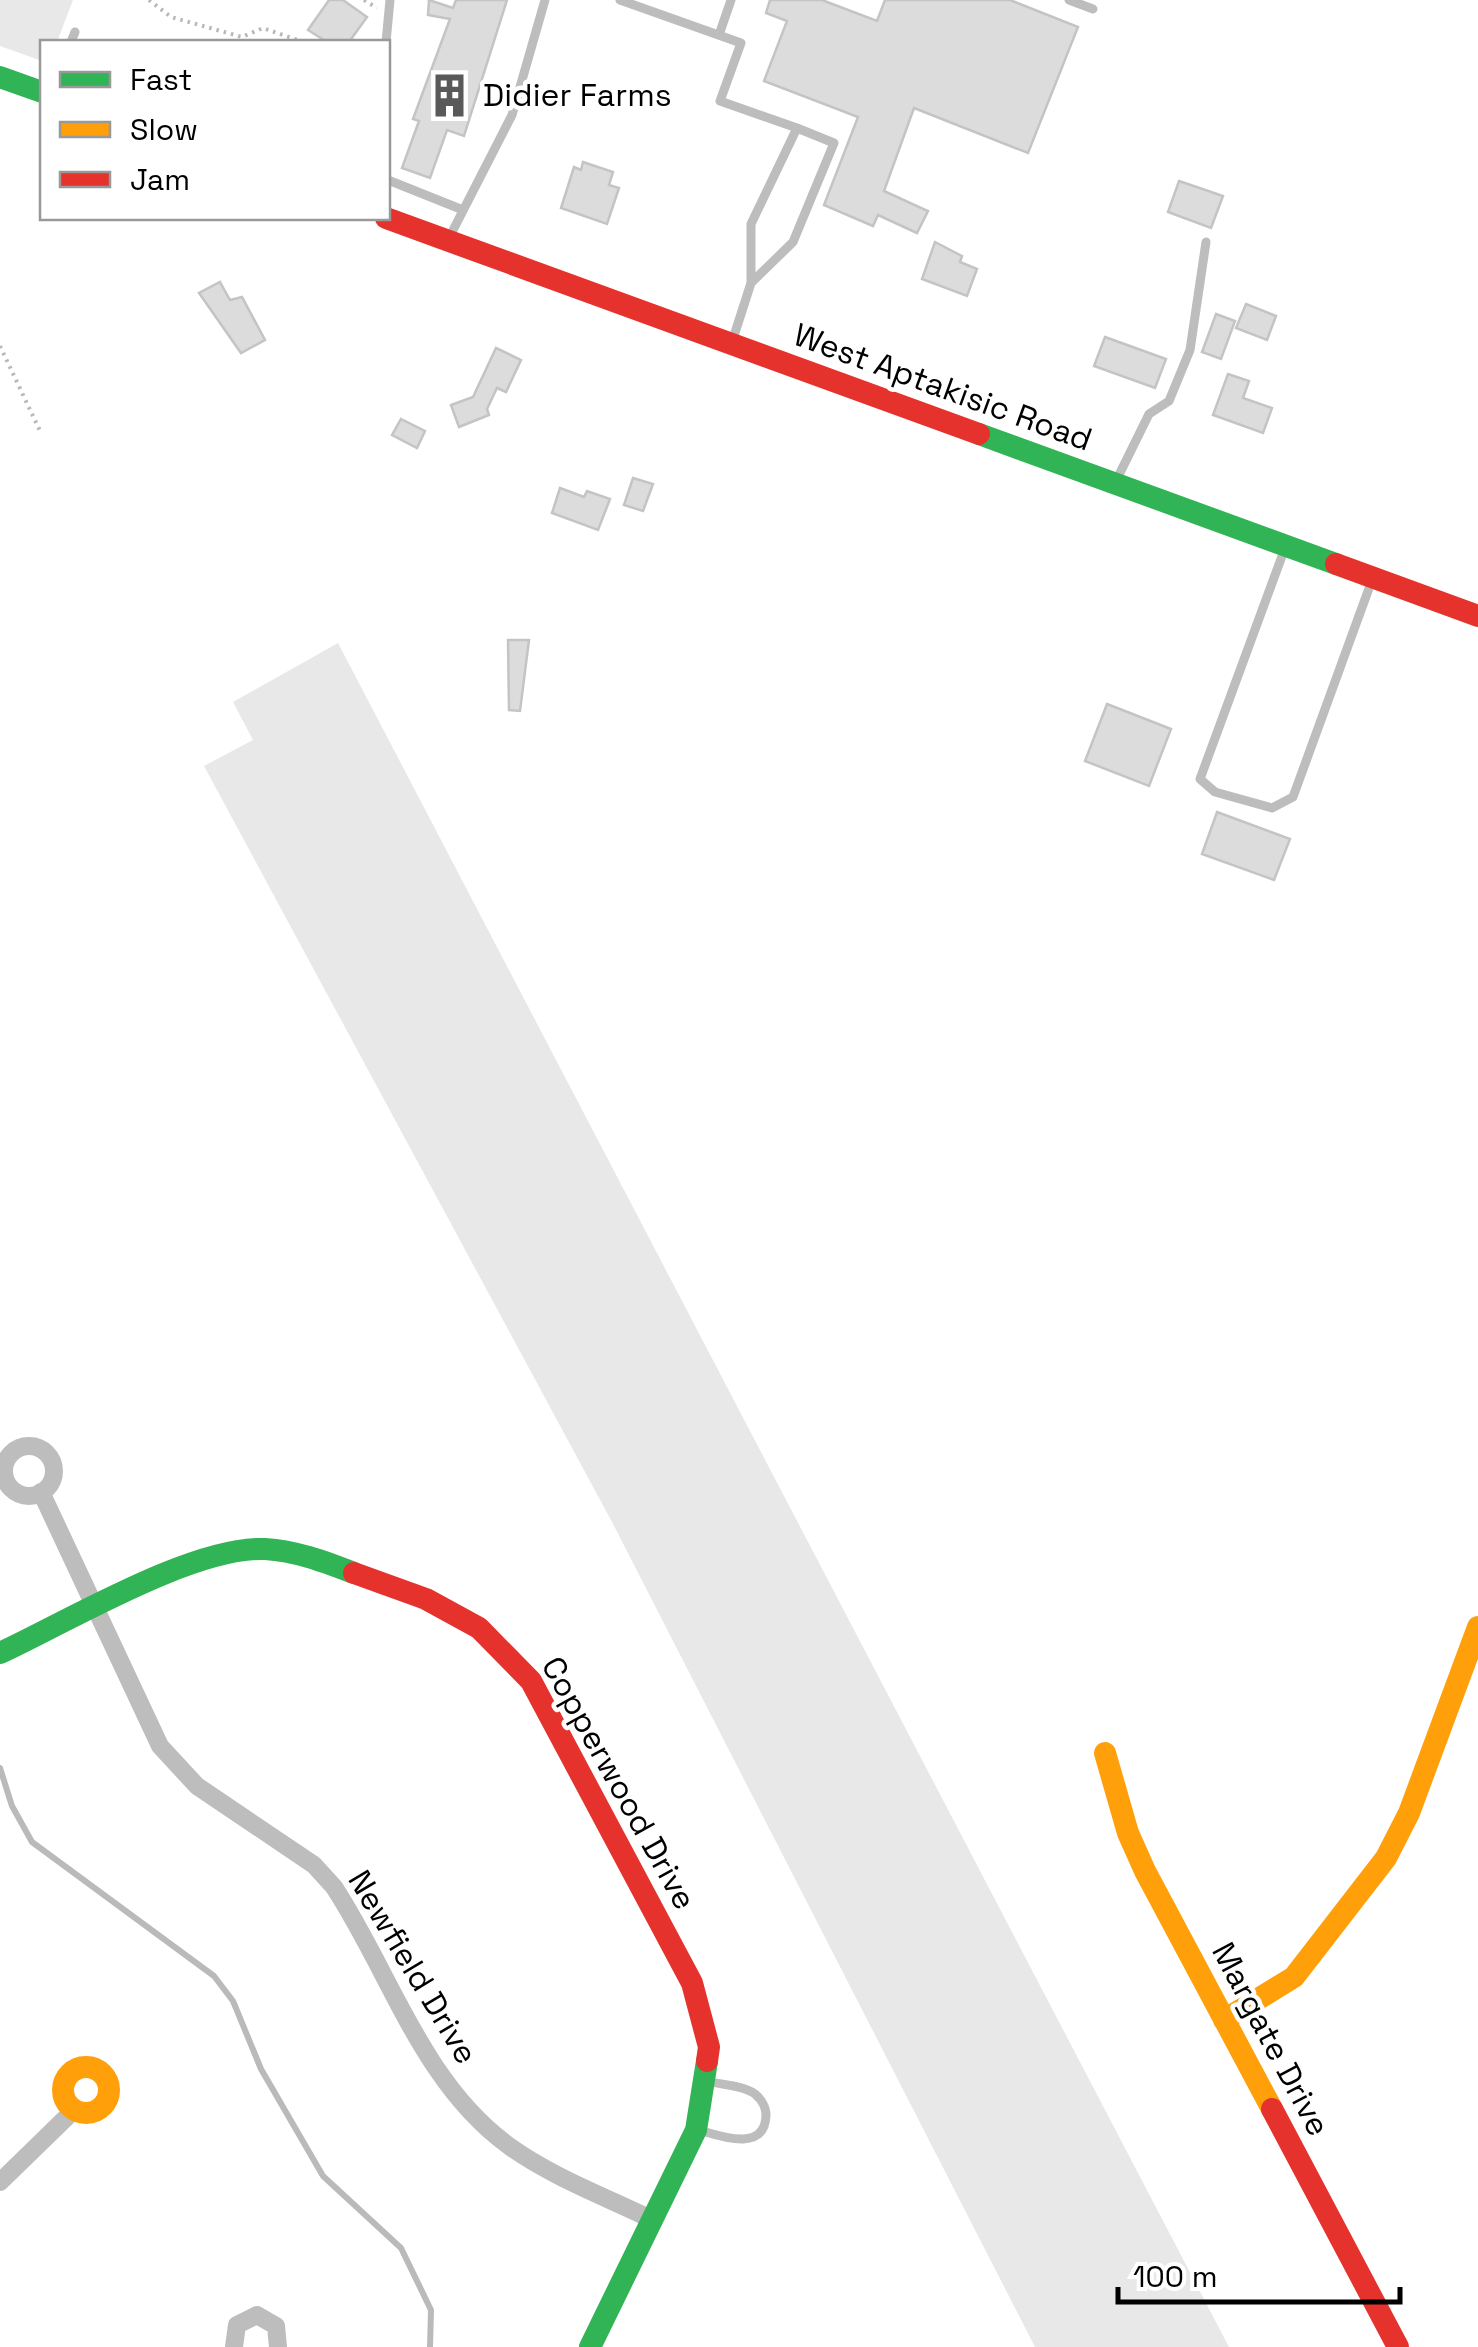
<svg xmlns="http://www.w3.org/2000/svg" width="1478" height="2347" viewBox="0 0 1478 2347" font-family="'Space Grotesk',sans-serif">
  <rect width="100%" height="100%" fill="#fff"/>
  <path fill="#e8e8e8" d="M0,0H73L57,42H42V61L0,46Z
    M338,643L1229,2347H1035L612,1522L204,766L253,740L233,702Z"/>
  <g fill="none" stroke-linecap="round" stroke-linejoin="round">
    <path stroke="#bababa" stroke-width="6" d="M0,1768L12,1806L32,1842L214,1976L233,2001L261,2069L323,2176L401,2248L431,2310L430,2347"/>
  </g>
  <path fill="#dcdcdc" stroke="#c4c4c4" stroke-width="2.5" d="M329,0H343L367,17L349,42H327L308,30Z
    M429,0L453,8L456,0H507L464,136L447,130L430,178L402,168L419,121L413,119L450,19L428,15Z
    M770,0H822L877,21L885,0H1010L1078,27L1028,153L914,108L884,191L928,211L917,233L878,215L873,226L824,205L858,117L764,81L787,21L766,13Z
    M583,162L613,172L609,185L619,188L607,224L561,208L574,167L581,170Z
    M1179,181L1223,196L1211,228L1168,212Z
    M935,242L962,256L960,262L977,269L967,296L922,279Z
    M220,282L230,300L242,297L265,340L241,353L199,293Z
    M1246,304L1276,316L1267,340L1236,328Z
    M1216,314L1235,321L1221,359L1202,352Z
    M1105,337L1166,359L1155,388L1094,366Z
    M496,348L521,360L506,392L497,388L487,409L489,415L459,427L451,405L473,397Z
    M1228,374L1249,381L1243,398L1272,408L1263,433L1213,415Z
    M401,419L425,431L417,448L392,435Z
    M633,478L653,484L643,511L624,505Z
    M560,488L584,497L587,491L610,499L598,530L552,513Z
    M508,640H529L520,711L509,710Z
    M1107,704L1171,729L1149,786L1085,761Z
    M1217,812L1290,839L1274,880L1202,854Z"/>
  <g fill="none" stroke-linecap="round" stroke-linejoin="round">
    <path stroke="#b8b8b8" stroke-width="4" stroke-dasharray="2.5 5" stroke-linecap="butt" d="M149,0L171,17L242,37L263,28L303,42
      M364,0L377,8
      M315,42L317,36
      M0,346L40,431"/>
    <path stroke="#bdbdbd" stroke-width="9" d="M620,0L741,43L720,101L797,128
      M1069,0L1093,9
      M719,35L731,0
      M71,42L75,32
      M386,42L390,0
      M388,180L463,210
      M449,238L512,115L545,0
      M732,342L751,283V224L797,128L834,143L793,242L751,283
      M1116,481L1149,414L1169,401L1190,350L1206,242
      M1285,548L1200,779L1215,792L1272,808L1293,797L1372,580
      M699,2130C720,2136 765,2153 766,2115C766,2107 761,2099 755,2094C743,2085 721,2085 707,2081"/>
    <path stroke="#bdbdbd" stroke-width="18" d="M4 1471a25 25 0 1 1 50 0a25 25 0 1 1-50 0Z
      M41,1492L160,1746L197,1786L314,1865L334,1887C391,1974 422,2083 509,2146C552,2177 606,2197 653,2220
      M0,2182L74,2110
      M234,2347L237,2325L257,2315L276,2326L278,2347"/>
    <path stroke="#30b455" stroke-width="22" d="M0,77L42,92
      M979,434L1336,564
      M0,1653C67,1622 193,1546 265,1549C297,1551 325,1562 354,1573
      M590,2347L696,2130L707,2061"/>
    <path stroke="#ff9f0a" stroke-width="22" d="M1105,1753L1128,1833L1145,1871L1272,2109
      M1224,2020L1294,1977L1386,1858L1409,1813L1478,1627
      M63 2090a23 23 0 1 1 46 0a23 23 0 1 1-46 0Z"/>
    <path stroke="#e5322d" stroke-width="22" d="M386,218L979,434
      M1336,564L1478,616
      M354,1573L426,1599L479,1628L531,1681L692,1983L709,2047L707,2061
      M1272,2109L1398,2347"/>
  </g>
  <defs>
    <symbol id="building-bare" viewBox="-9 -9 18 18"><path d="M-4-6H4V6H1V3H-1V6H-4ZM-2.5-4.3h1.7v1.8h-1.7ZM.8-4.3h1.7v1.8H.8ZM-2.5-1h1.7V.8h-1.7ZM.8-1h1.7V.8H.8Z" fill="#595959" stroke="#fff" stroke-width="2.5" paint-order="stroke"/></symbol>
  </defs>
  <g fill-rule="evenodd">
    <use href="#building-bare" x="418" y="64" width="63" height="63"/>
  </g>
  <g text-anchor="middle" stroke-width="9" stroke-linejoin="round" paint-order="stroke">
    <g font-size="32" fill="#000" stroke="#fff" text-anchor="start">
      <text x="483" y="106">Didier Farms</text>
    </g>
    <g font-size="32" fill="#000" stroke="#fff">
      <text transform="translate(943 387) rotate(20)" y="11">West Aptakisic Road</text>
      <text transform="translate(619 1783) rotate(61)" y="11">Copperwood Drive</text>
      <text transform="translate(413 1967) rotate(59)" y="11">Newfield Drive</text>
      <text transform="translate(1271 2039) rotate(62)" y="11">Margate Drive</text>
    </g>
  </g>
  <rect x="40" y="40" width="350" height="180" fill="#ffffff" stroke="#999999" stroke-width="2.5"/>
  <rect x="60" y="72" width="50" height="15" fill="#30b455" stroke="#999999" stroke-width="2.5"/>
  <text x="130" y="90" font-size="30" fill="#000000">Fast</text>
  <rect x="60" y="122" width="50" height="15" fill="#ff9f0a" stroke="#999999" stroke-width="2.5"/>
  <text x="130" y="140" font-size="30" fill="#000000">Slow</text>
  <rect x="60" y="172" width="50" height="15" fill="#e5322d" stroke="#999999" stroke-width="2.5"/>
  <text x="130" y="190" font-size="30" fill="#000000">Jam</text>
  <path d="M1118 2287v15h282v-15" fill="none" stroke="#000000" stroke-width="5"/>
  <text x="1133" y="2287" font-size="30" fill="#000000" stroke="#ffffff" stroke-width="8" paint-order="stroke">100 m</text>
</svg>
